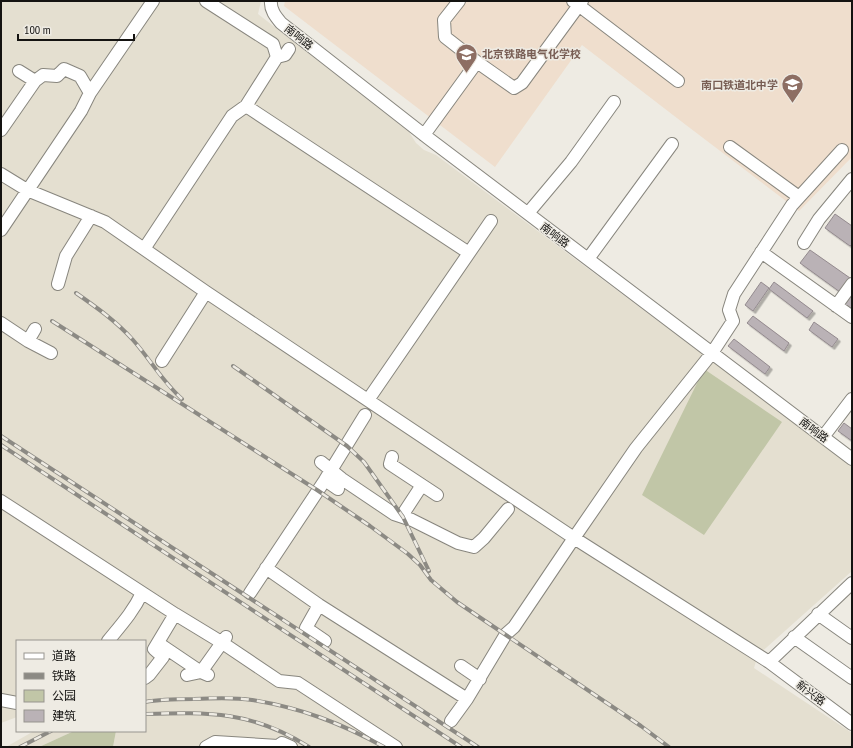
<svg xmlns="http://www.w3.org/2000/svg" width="853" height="748" viewBox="0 0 853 748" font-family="'PT Sans Narrow','Noto Sans SC',sans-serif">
  <defs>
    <filter id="shadow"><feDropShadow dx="2.5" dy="2.5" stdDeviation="0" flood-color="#0004"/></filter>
  </defs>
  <rect width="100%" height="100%" fill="#eeebe3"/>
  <path fill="#e4dfd0" d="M1,1H261L258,14L409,132L416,143L424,150L436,155L852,466V571L758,655L754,668L852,733V747H113L116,731H145V641H17V717L1,723Z
    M34,731H74L39,747H6Z"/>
  <path fill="#efdecd" d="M285,1H852V157L799,211L686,125L582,45L495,167L284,6Z"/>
  <path fill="#c1c6a7" d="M704,369L782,422L704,535L642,495Z
    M74,731H116L113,747H39Z"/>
  <path fill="#bab2b6" stroke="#948b8f" filter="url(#shadow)" d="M835,214L852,226V244L850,246L825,228Z
    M810,250L850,278L840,292L800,263Z
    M761,282L769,288L753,311L745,305Z
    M774,282L813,311L807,318L769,289Z
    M852,294V313L843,306Z
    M753,316L789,343L784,351L747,323Z
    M814,322L838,339L832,347L809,330Z
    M734,339L770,367L765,374L728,346Z
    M844,423L852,429V441L838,431Z"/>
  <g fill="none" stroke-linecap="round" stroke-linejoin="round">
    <defs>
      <path id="minor" d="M206,1L273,44L277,57
        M271,1C270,10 276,17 281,23L428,138L852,459
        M459,1L444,20L445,37L477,62
        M573,1L678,81
        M19,71L35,81
        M90,93L153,1
        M246,106L469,253
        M1,130L35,81L43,75L57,76L64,69L80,76L90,93L81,111L1,230
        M424,135L477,62L514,88L522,83L582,1
        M730,147L799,197
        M1,174L27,190L105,222L206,292L574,538L769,662L852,724
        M529,212L571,162L614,102
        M804,243L819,219L852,179
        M144,249L232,116L246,106L277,57L285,55L289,49
        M761,252L852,317
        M588,259L672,144
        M58,284L66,256L91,216
        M836,306L852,284
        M1,323L28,341L51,353
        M28,341L35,329
        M162,361L206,292
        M368,400L491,221
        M823,437L852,399
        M392,457L390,464L437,495
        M321,462L342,479L394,514L412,520L458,543L474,547L484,538L508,509
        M325,480L338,489
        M1,501L175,614L221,642L279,681L298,683L396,747
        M403,517L405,511L422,485
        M266,568L319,605L467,699
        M250,593L325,480L365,415
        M319,605L306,628L325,641
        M818,614L852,638
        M794,637L852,678
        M108,641C121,625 133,612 142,593
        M158,643L201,672L208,675
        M769,662L852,583
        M461,666L480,679
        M187,675L201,672L226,637
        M145,678L149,675L163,657L154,649L175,614
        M1,700L17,703
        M451,721L467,699L506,634L514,627L574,538L636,448L712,353L733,321L729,310L734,294L792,205L842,150
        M206,747L215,742L278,746L282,743L291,747"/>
    </defs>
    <use href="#minor" stroke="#88867e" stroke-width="14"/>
    <use href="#minor" stroke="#fff" stroke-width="12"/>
    <defs>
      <path id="rail" d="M76,293C96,307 116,321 133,340C150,359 162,381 182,399
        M52,321L317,490L370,526L408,554L420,565L431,580L457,602L641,726L669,747
        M233,366L347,446L364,462L403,517L429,571
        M1,436L478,747
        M1,445L461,747
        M145,702C161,699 177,699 194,699C213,698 233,697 252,700C301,708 341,723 384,747
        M145,714C210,712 252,711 309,747
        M20,747L51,731"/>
    </defs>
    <use href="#rail" stroke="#8c8a84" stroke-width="4"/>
    <use href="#rail" stroke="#eeebe3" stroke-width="2.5" stroke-dasharray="8" stroke-linecap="butt"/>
  </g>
  <defs>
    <symbol id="school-pin" viewBox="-11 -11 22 30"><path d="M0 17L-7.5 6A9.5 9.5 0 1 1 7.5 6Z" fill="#8d6e63" stroke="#eeebe3"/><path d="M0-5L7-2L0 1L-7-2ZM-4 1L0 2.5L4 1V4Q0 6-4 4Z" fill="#fff"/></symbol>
  </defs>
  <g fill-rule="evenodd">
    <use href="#school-pin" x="454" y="42" width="25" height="34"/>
    <use href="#school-pin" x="780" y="72" width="25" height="34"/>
  </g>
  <g text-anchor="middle" stroke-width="3" stroke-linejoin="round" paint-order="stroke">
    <g font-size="11" fill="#141311" stroke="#eeebe3">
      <text transform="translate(299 37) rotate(38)" y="4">南响路</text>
      <text transform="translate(555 235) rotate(37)" y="4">南响路</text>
      <text transform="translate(814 430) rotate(37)" y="4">南响路</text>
      <text transform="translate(811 693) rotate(37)" y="4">新兴路</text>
    </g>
    <g font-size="11" font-weight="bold" fill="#785e54" stroke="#eeebe3" text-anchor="start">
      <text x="482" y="58">北京铁路电气化学校</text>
      <text x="778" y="89" text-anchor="end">南口铁道北中学</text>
    </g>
  </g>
  <rect width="853" height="748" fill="none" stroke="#141311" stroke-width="4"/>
  <rect x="16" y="640" width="130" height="92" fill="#eeebe3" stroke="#97958f"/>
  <rect x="24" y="653" width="20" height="6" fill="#ffffff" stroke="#97958f"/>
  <text x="52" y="660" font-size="12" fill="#141311">道路</text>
  <rect x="24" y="673" width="20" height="6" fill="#8c8a84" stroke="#97958f"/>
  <text x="52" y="680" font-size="12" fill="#141311">铁路</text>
  <rect x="24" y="690" width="20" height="12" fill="#c1c6a7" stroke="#97958f"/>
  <text x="52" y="700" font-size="12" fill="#141311">公园</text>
  <rect x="24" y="710" width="20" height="12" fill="#bab2b6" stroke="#97958f"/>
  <text x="52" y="720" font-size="12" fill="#141311">建筑</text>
  <path d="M18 34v6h116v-6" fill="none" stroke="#141311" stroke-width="2"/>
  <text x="24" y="34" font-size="12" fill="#141311" stroke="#eeebe3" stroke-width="3" paint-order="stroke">100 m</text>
</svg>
